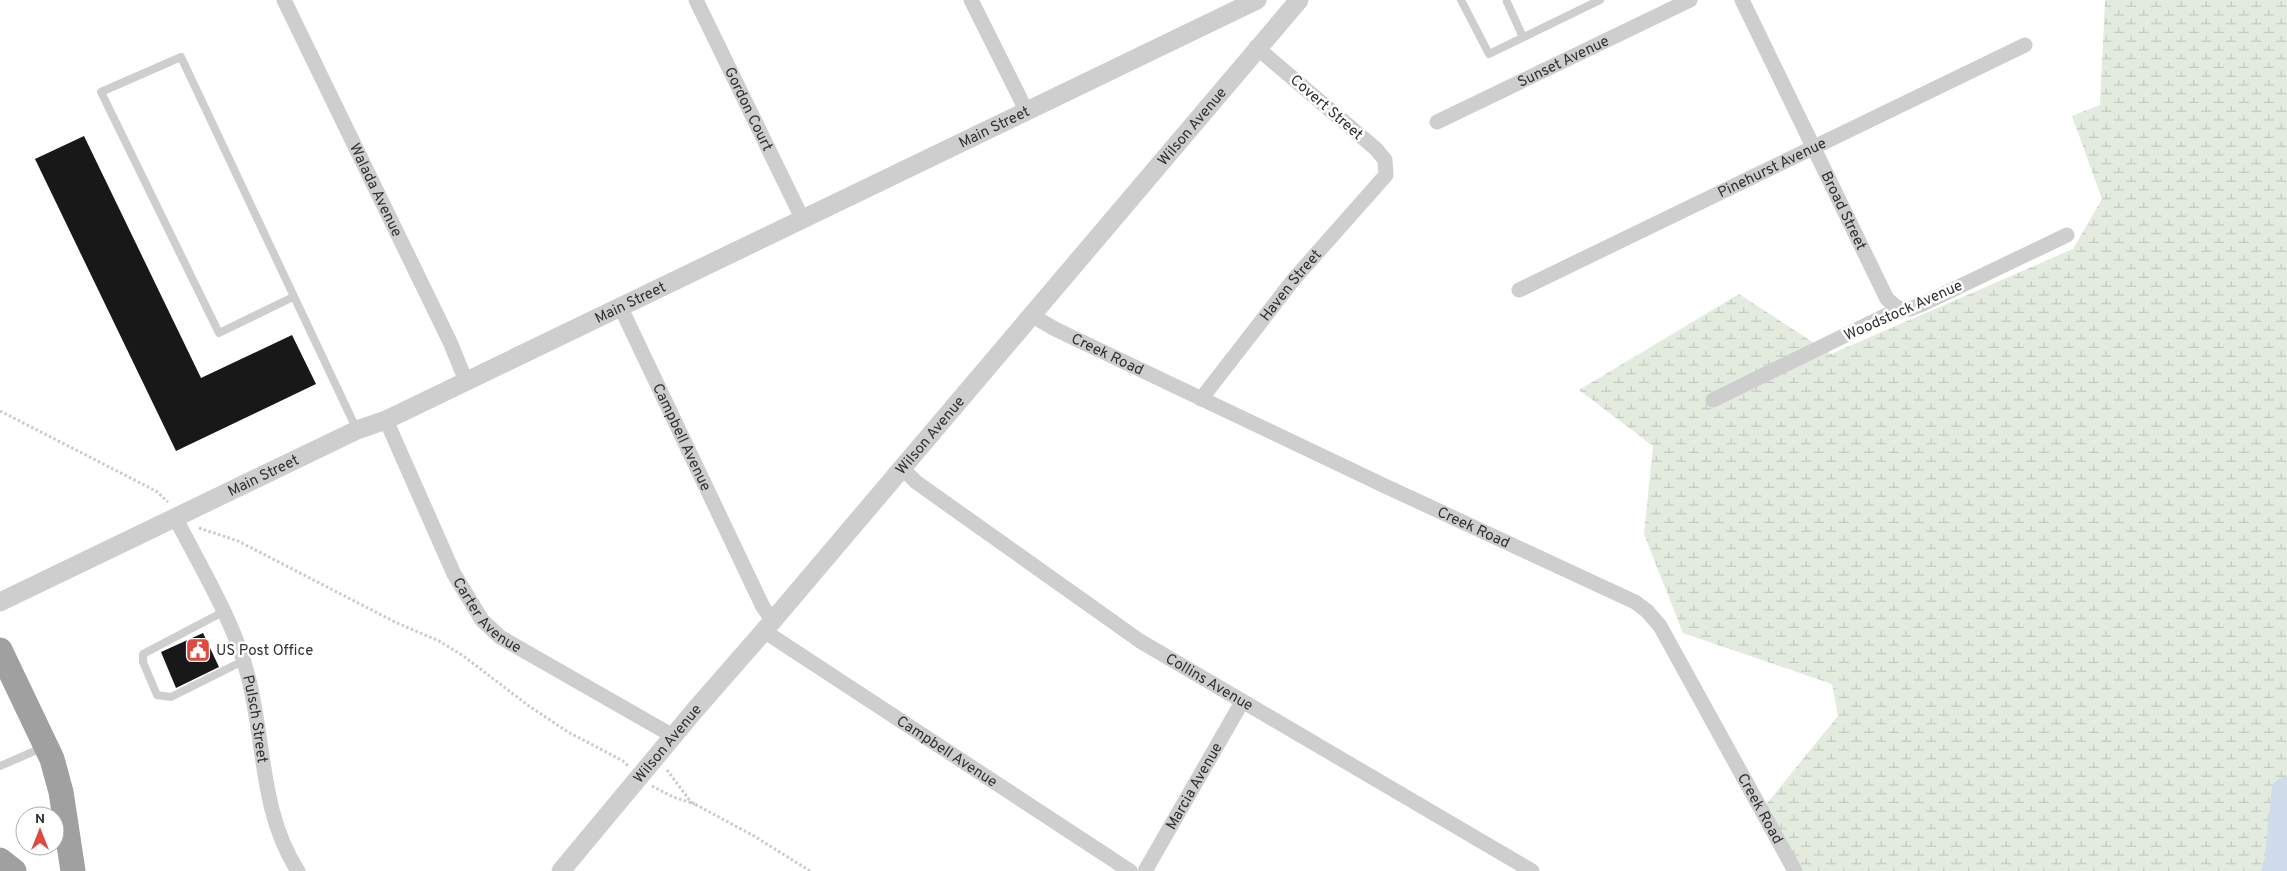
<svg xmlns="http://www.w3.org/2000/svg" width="2287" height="871" viewBox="0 0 2287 871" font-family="Overpass,sans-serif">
  <defs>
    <pattern id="wetland-marsh" width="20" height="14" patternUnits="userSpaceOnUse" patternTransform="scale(1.25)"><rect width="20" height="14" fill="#e3eade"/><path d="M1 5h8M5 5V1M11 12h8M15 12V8" fill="none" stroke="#c3c9bf"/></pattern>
  </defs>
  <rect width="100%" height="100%" fill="#fff"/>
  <path fill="url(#wetland-marsh)" d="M2105,0H2287V871H1801L1764,807L1838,716L1832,684L1683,633L1644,534L1653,446L1579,390L1739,294L1831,354L2073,249L2102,199L2072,116L2100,105Z"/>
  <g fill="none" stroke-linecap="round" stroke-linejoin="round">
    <path stroke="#cedceb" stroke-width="31" d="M2277,871L2280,861L2287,792"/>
  </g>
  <path fill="#181818" d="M84,136L201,378L292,335L316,384L176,451L35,159Z
    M203,633L219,667L176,688L161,652Z"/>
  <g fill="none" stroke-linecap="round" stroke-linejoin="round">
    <path stroke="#cbcbcb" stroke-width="3" stroke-dasharray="2.5 2.5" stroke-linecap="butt" d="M0,411L156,491L168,502
      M199,528L238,541L395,622L439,641L462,655L529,706L568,732L623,761L628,766
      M667,770L691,802L754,836L810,871
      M652,786L673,797L695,804"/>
    <path stroke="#cecece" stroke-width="8" d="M1461,0L1489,54L1600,0
      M1507,2L1523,37
      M293,297L219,333L101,92L181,57L357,430
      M223,612L143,654V662L157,695L171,697L243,661
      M0,766L44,747"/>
    <g stroke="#cecece" stroke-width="15">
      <path id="s1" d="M284,0L450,342L466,381"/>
      <path id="s2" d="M696,0L802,218"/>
      <path d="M971,0L1026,110"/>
      <path id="s3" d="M1742,0L1887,299L1899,309"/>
      <path id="s4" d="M1437,122L1690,0"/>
      <path id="s5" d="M1519,290L2025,45"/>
      <path id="s6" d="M620,306L763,607L773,621"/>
      <path id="s7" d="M1031,315L1055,329L1385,486L1635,602L1647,611L1660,626L1795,871"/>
      <path id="s8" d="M1201,399L1294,279L1386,175L1385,160L1376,149L1256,47"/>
      <path d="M1713,400L1899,309H1910L1925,303L2067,235"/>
      <path id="s9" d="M386,420L454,574L482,620L500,637L673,736"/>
      <path id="s10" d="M902,468L916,482L1140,641L1532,871"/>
      <path id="s11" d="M175,517C201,568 234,621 248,676C265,741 260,813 298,871"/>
      <path id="s12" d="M764,631L1130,871"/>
      <path id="s13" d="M1145,871L1242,702"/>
    </g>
    <g stroke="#cecece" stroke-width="19">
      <path id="s14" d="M0,602L357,430L386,420L1257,0"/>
      <path id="s15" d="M561,871L695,710L764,631L1299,0"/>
    </g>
    <path stroke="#a0a0a0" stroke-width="25" d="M0,650L52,759L61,792L73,871
      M0,860L14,871"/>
  </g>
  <defs>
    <symbol id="civic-square" viewBox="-11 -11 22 22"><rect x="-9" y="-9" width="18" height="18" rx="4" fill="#dc4b3f" stroke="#fff"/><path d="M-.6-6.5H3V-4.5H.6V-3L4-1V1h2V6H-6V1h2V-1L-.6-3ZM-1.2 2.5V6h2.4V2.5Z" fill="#fff"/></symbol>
  </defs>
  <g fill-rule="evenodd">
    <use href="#civic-square" x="184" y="636" width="28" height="28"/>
  </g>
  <g text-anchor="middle" stroke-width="5" stroke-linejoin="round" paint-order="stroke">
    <g font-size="15" fill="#313131" stroke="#fff">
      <text dy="5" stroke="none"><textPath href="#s4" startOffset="140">Sunset Avenue</textPath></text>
      <text transform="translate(1327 107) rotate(41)" y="5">Covert Street</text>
      <text dy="5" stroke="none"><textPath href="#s2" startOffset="121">Gordon Court</textPath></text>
      <text dy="5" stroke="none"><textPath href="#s14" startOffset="1102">Main Street</textPath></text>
      <text dy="5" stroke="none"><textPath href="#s15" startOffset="976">Wilson Avenue</textPath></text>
      <text dy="5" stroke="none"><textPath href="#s5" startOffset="281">Pinehurst Avenue</textPath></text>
      <text dy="5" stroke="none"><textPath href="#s1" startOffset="211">Walada Avenue</textPath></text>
      <text dy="5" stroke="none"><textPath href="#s3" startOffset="234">Broad Street</textPath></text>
      <text dy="5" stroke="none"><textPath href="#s8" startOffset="145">Haven Street</textPath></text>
      <text dy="5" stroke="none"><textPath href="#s14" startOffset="698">Main Street</textPath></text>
      <text transform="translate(1903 310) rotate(-24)" y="5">Woodstock Avenue</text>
      <text dy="5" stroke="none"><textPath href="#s7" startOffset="86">Creek Road</textPath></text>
      <text dy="5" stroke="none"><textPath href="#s15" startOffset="571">Wilson Avenue</textPath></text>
      <text dy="5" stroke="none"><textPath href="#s6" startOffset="145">Campbell Avenue</textPath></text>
      <text dy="5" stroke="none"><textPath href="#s14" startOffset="292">Main Street</textPath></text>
      <text dy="5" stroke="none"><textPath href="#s7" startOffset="491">Creek Road</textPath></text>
      <text dy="5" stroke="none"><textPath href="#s9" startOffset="222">Carter Avenue</textPath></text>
      <text dy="5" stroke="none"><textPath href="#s10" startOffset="375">Collins Avenue</textPath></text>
      <text dy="5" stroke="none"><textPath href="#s11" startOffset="219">Pulsch Street</textPath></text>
      <text dy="5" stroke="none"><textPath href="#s15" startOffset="166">Wilson Avenue</textPath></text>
      <text dy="5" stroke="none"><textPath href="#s12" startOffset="219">Campbell Avenue</textPath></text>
      <text dy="5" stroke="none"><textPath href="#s13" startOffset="98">Marcia Avenue</textPath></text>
      <text dy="5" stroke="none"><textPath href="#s7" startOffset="912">Creek Road</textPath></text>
    </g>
    <g font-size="15" fill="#313131" stroke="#fff" text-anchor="start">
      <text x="216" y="655">US Post Office</text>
    </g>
  </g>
  <g transform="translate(40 831)"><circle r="24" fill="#ffffff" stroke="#adadad"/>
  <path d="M0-4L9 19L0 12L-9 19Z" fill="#dc4b3f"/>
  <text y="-8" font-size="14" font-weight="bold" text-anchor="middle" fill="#313131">N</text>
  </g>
</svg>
